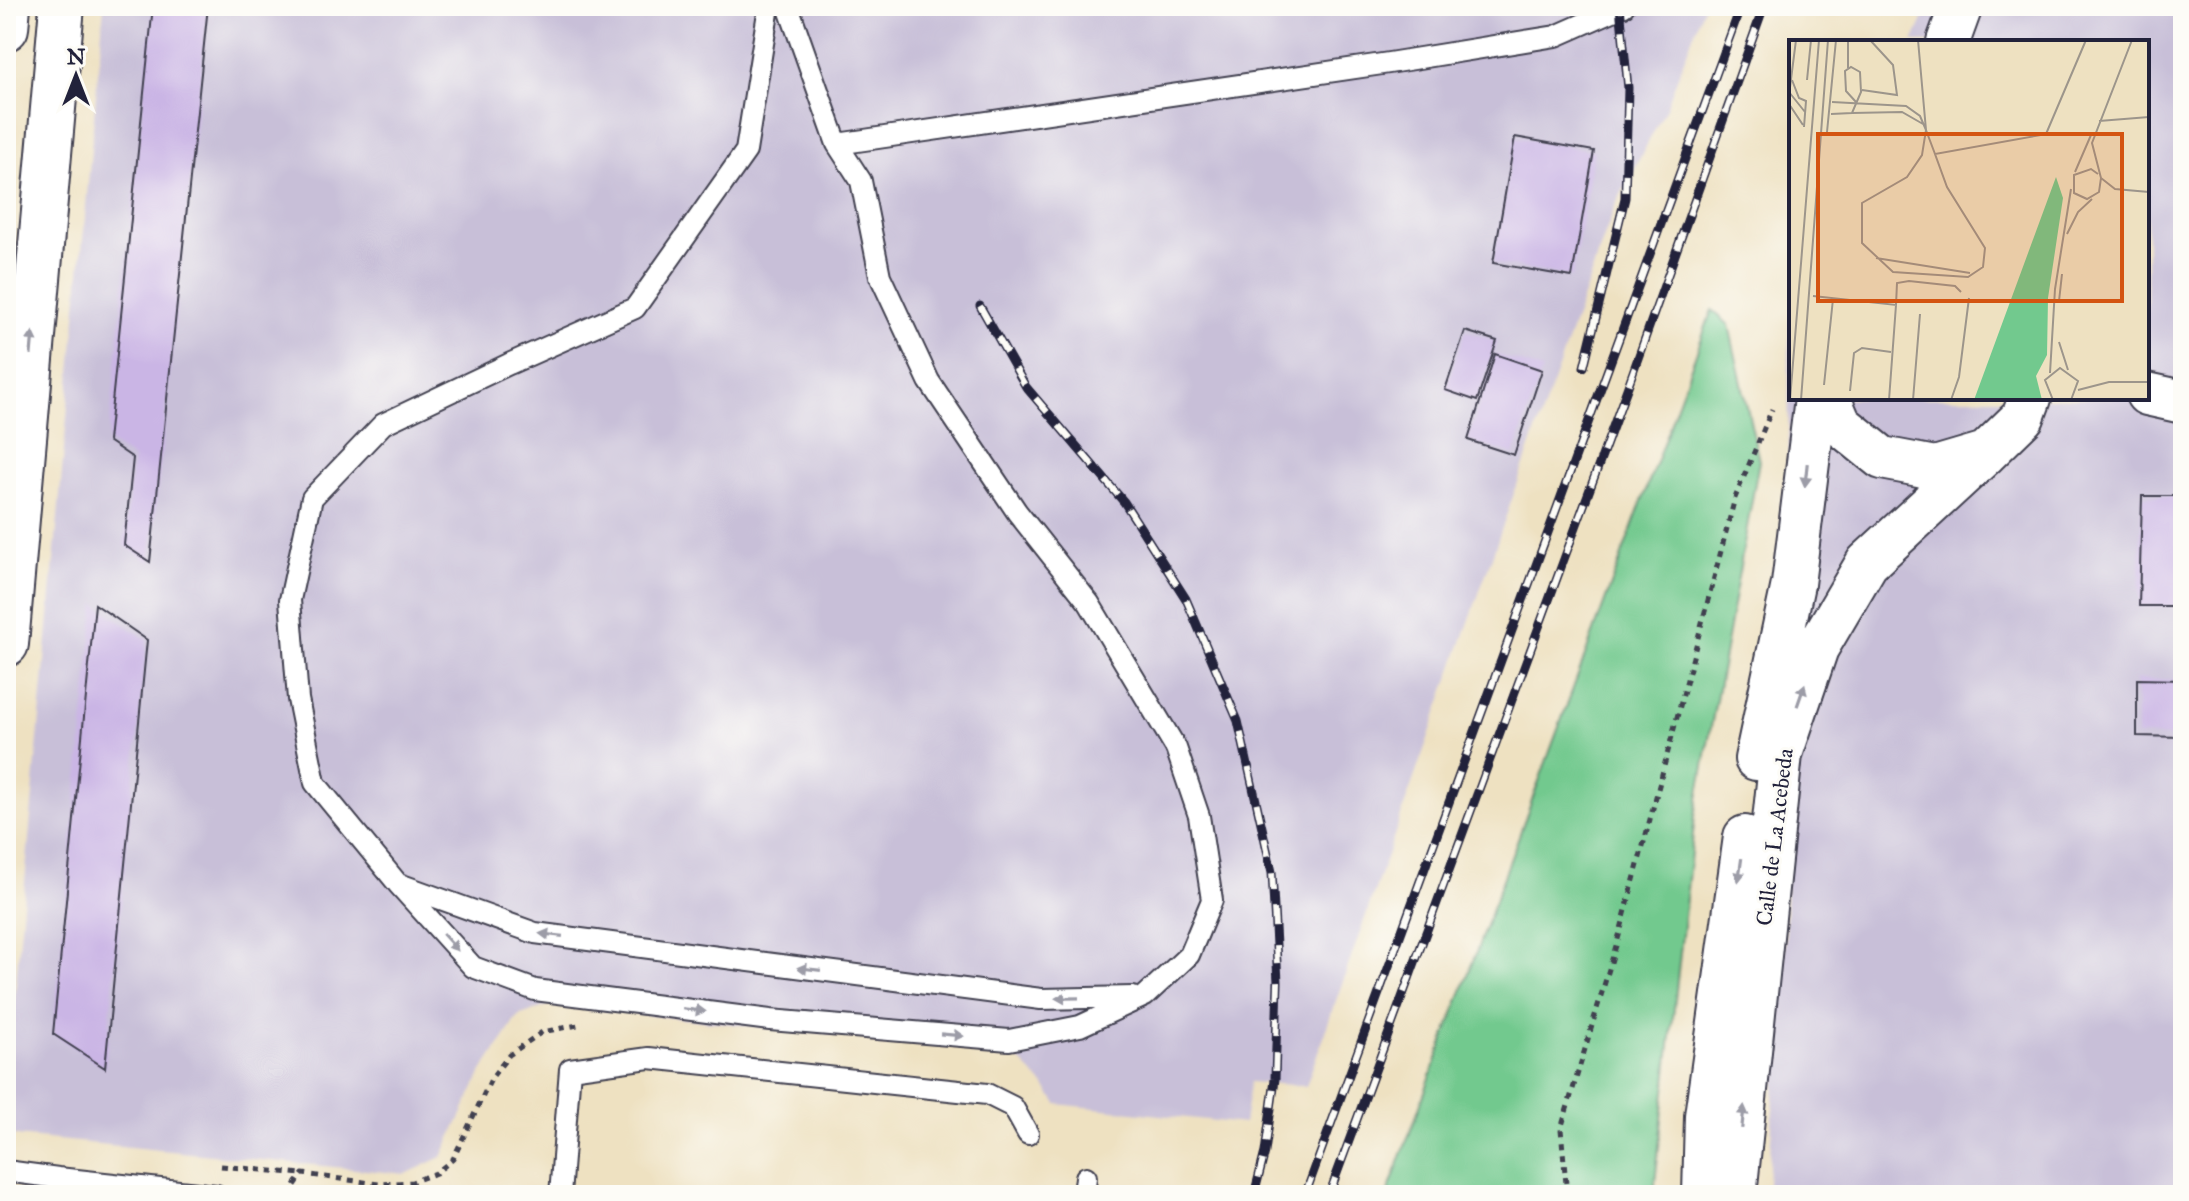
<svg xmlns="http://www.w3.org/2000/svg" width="2189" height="1201" viewBox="0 0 2189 1201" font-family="'IM FELL Great Primer',serif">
  <rect width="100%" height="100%" fill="#fdfcf7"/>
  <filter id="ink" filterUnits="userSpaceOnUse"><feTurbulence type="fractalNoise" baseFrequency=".0125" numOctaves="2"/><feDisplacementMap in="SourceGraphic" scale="16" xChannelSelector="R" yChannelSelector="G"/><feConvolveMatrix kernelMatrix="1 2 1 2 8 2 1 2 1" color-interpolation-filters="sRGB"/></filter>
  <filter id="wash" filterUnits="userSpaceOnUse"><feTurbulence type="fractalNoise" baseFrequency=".006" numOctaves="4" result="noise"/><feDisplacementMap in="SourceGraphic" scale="32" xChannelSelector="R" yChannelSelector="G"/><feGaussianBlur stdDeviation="1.8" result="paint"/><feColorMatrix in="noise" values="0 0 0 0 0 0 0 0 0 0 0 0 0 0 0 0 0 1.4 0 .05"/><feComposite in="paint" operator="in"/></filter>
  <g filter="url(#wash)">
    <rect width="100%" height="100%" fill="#eee1c1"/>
    <path fill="#c8bfd8" d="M104,6H1704L1666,108L1615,206L1306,1086L1250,1082L1244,1124L1057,1104L1044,1085L1016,1057L976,1049L550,1005L518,1016L482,1072L442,1157L406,1174L6,1135V1093Z
      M1929,6H2183V1195H1767L1786,930L1789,319L1791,314V398H2147V42H1913Z"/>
    <path fill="#72c98e" stroke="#4a7664" stroke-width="2" d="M1712,310L1729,325L1759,461L1695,816L1655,1183L1656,1195H1387Z"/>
    <g id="blocks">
      <path fill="#cab5e5" d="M153,6H208L150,562L124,545L133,458L108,441Z
        M1515,137L1594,151L1572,277L1493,263Z
        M1465,331L1497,341L1477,401L1445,390Z
        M1495,354L1542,370L1514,455L1468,440Z
        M2142,496H2183V606H2139Z
        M95,604L147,640L105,1068L53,1034Z
        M2137,679L2183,680V737L2137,736Z"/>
    </g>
  </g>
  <g filter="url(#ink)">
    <use href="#blocks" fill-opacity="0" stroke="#413f4f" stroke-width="2"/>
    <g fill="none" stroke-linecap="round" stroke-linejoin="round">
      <defs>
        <path id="service" d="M769,6L746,151L635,308L509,364L383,424L312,498L290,600L298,699L315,783L398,884L473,967L535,990L770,1020L1009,1040L1080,1026L1145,996L1189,955L1212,900L1199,816L1176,748L1089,603L1017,512L929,381L880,276L861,181L837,144L1389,63L1556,36L1624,6
          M788,6L837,144
          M402,885L535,933L1041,999L1133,997
          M6,1171L58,1178L216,1195
          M560,1195L570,1069L649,1058L987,1094L1013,1107L1028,1134
          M1084,1195L1086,1177"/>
        <path id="minor" d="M1948,42L1961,6
          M2147,394L2183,402
          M1829,398L1840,424L1882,458L1935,468L1986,453L2023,417L2030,398
          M1756,759L1793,584L1816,398
          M1704,1195L1706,1116L1745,837
          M1735,1195L1781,754L1817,648L1867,563L1986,453"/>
        <path id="motorway" d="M6,28L8,6
          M6,644L62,6"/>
      </defs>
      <use href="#service" stroke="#413f4f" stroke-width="24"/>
      <use href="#minor" stroke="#413f4f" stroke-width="46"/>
      <use href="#motorway" stroke="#413f4f" stroke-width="48"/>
      <path stroke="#413f4f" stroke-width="5" stroke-dasharray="6 6" stroke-linecap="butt" d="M221,1166L302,1174
        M288,1195L303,1174L379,1184L412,1182L436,1173L453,1159L492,1077L509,1055L542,1032L578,1025
        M1567,1195L1561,1129L1621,929L1735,498L1772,409"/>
      <use href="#service" stroke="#fff" stroke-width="20"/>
      <use href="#minor" stroke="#fff" stroke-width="42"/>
      <use href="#motorway" stroke="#fff" stroke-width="44"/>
      <defs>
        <path id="rail" d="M980,306L1026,387L1124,502L1186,599L1238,721L1272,872L1278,982L1275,1079L1265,1152L1254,1195
          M1584,367L1625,198L1628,88L1620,6
          M1305,1195L1741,6
          M1329,1195L1628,386L1764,6"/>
      </defs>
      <use href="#rail" stroke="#22223b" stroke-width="9"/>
      <use href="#rail" stroke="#fdfcf7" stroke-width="6" stroke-dasharray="18" stroke-linecap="butt"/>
    </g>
    <defs><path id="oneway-solid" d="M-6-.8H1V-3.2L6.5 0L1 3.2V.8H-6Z" transform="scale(2)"/></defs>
    <g fill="#9c9ca7">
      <use href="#oneway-solid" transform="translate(32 343) rotate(-85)"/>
      <use href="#oneway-solid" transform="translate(1806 475) rotate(96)"/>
      <use href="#oneway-solid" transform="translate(1801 695) rotate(-71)"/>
      <use href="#oneway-solid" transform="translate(1740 870) rotate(98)"/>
      <use href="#oneway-solid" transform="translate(551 935) rotate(-173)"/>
      <use href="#oneway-solid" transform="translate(450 942) rotate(48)"/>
      <use href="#oneway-solid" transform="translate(809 969) rotate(-173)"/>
      <use href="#oneway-solid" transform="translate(1067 998) rotate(179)"/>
      <use href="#oneway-solid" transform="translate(694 1010) rotate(7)"/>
      <use href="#oneway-solid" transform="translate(952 1035) rotate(5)"/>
      <use href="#oneway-solid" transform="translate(1743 1117) rotate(-84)"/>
    </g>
  </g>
  <g text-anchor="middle" stroke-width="6" stroke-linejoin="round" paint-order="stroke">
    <g font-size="22" fill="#22223b" stroke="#fdfcf7">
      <text transform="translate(1774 837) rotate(-83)" y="8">Calle de La Acebeda</text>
    </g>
  </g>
  <g transform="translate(1789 40)">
    <rect width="360" height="360" fill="#eee1c1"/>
    <path d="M267,137L274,158L259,258L258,315L247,336L253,360H185Z" fill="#72c98e"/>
    <path fill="none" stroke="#9c958b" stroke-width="2" d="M129,0L137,90L146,114M59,28V0M3,40L10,58L17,61L15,87M18,40L22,0M73,50L108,55L104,25L81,0M0,52L16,72M0,55L7,0M43,62L117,66L131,76L137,90L133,115L118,137L73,163V203L104,232L179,237L194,227L196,208L158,147L146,114L257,94L297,0M0,64L14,85M63,73L113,72L134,84M42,74L63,73L72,52L71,32L62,27L56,31L57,51L67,62M310,81L360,77M0,82V120M38,92L47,0M286,132L302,95M309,134L302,129L285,135V153L298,159L310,152L312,138L303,103L343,0M312,138L326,149L360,152M278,194L289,172L303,159M87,218L181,233M24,256L107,265L108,243L120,241L166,246L172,252M270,261L273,234M270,302L279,330M261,333L266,249L282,149M35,345L44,259M289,350L320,342H360M61,351L65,313L73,308L102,312M1,360L30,0M12,360L39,0M100,360L107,265M124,360L131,274M162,360L170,337L180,258M264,360L256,340L271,328L289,341L282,360"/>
    <path fill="#d45411" fill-opacity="0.15" stroke="#d45411" stroke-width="4" d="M29,94H333V261H29Z"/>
    <rect width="360" height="360" fill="none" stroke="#22223b" stroke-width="4"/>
  </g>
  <rect width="2189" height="1201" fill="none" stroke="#fdfcf7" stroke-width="32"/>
  <g transform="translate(76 76)" stroke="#fdfcf7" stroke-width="6" paint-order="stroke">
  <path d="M0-6L14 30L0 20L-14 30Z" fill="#22223b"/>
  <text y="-12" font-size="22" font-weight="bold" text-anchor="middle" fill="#22223b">N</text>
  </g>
</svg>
